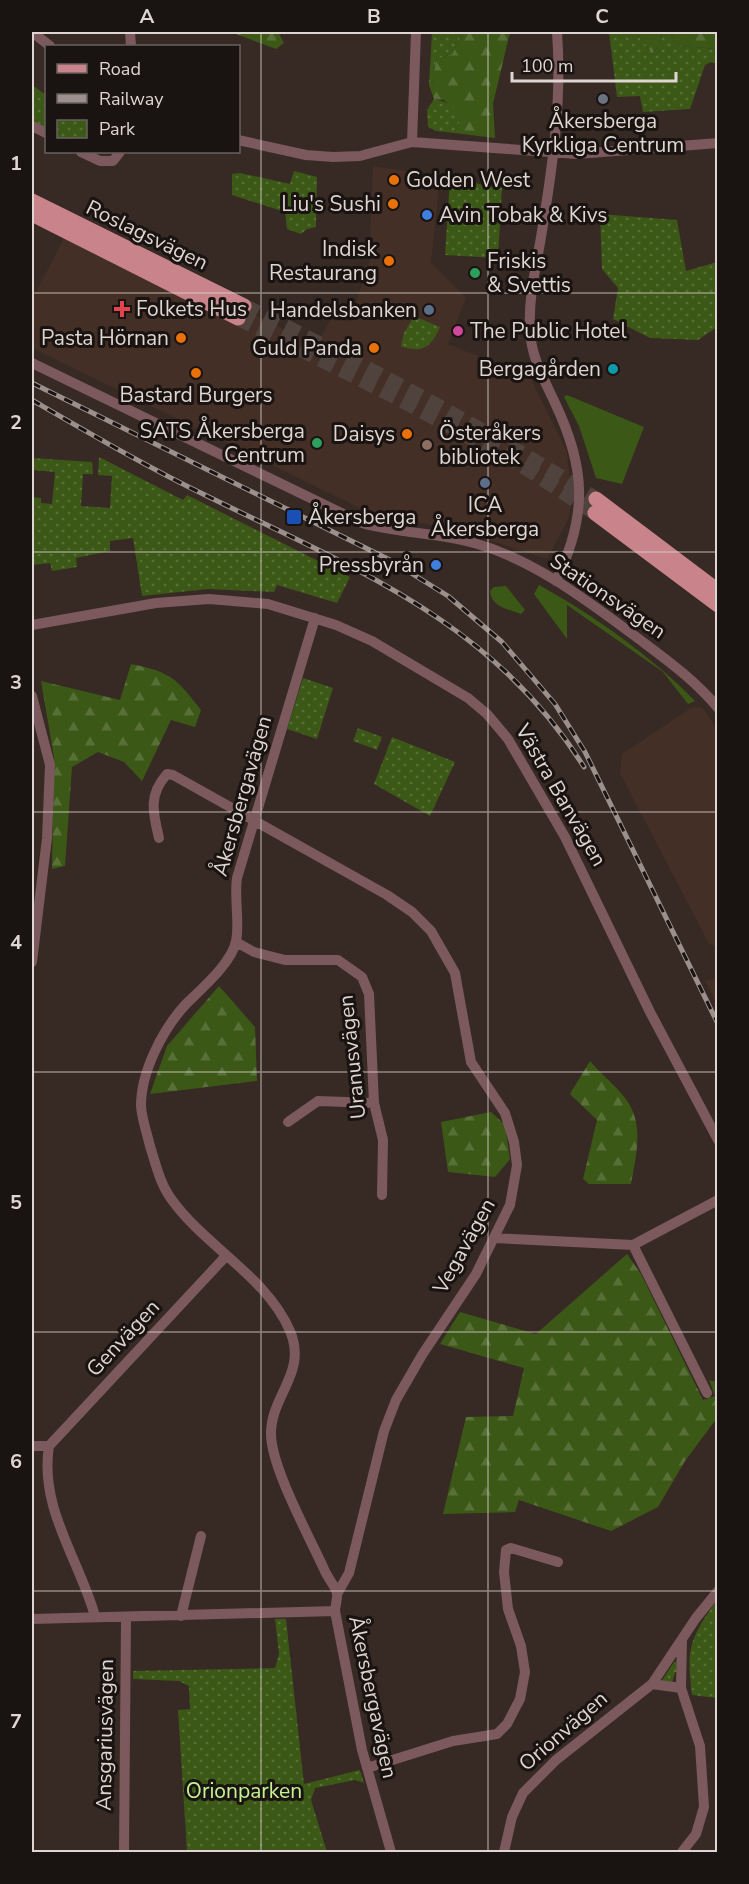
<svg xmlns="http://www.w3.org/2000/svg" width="749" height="1884" viewBox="0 0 749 1884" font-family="'Nunito Sans',sans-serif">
  <defs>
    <pattern id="forest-firs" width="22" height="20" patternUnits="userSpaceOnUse" patternTransform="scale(1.5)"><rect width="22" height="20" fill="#3c5817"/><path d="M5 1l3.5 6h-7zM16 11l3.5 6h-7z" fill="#586f38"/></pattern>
    <pattern id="park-dots" width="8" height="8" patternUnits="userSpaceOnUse" patternTransform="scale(1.5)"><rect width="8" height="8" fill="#3c5817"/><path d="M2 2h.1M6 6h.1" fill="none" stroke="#586f38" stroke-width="1.8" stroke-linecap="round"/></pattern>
  </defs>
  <rect width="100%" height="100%" fill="#372923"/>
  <path fill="#442f27" d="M373,166L440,176L431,263L466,298L448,344L530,377L567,452L572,502L568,520L547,559L457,530L368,512L32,348V300L64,238L243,325L251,313L317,346L330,320L350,321L369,263Z
    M702,707L717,729V947L709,944L620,773L622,754L691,708Z
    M717,979H718L717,1005L705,980Z"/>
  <path fill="#3c5817" d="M567,395L644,427L622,484L596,478L579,426L564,397Z
    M539,585C595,616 651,656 695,701L688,704L663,672L567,605V639L534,594Z
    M506,586L525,610L521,614C508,609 491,607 490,591L494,587Z"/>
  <path fill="url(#forest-firs)" d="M231,32H278L284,43L276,49Z
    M463,32H510L493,104L495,138L454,133L461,119L444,100L434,99L429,85L432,84L436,59L452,54Z
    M636,32H662L661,42L652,54Z
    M671,32H717V49L682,46L674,42Z
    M131,664C171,672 176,678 201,710L195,727L171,720L142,781L124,762L98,752L72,767L65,866L52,869L54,757L41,681L120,700Z
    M219,986L255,1027L257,1081L150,1094L167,1046Z
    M590,1061C601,1074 615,1085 625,1098C645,1123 636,1156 631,1184H589L583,1179L597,1120L570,1094Z
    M491,1112L505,1125L510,1159L495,1177L448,1172L441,1122Z
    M627,1254L641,1274L703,1400L715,1396L709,1380L717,1382V1418L685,1461L658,1507L611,1531L519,1500L515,1512L443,1514L466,1417L513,1416L524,1368L440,1344L460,1312L536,1334Z"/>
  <path fill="url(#park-dots)" d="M432,32H463L452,54L436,59L432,85H429Z
    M609,32H636L652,54L661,42L662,32H671L674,42L682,46L717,49V64L711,62L705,65L690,109L643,112L640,96L617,97Z
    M32,85L46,95V130L32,123Z
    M434,99C446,101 457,107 461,119L454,133L436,131L428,127L427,110Z
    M294,171L317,177L316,227L307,229L301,234L287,229L285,212L232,195V174L240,173L290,184Z
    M450,178C468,179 483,187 502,188L498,258L445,255Z
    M600,214L677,220L686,271L717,262V327L698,340L650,338L613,319L618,288L602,269Z
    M414,316L440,327C431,347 423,354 401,346L404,333Z
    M99,457L183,500L187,495L350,577L337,603L277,585L274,592L208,589L142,596L133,538L110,541V551L76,558L77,567L52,571L50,563L32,565V497L41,498V503L52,504L55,472L32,470V458L92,462L93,474H83L81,506L110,508L112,476L98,475Z
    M303,678L333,688L317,739L287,729Z
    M358,728L382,737L377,750L353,741Z
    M392,737L455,762L430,816L374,784Z
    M717,1600V1698L692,1695C686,1648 690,1638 717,1600Z
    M275,1619H286L304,1784L360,1770L364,1783L355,1780L315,1788L311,1800L327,1852H187L178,1710L190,1709L189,1686L179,1681L133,1679V1671L275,1668L279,1654Z
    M678,1661L680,1672H675L672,1683L661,1682L674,1662Z"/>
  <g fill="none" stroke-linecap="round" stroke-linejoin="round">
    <path stroke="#50433d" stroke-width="15" stroke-dasharray="15 8" stroke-linecap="butt" d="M244,306C365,366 483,427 596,499
      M238,318L390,394L517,462L595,513"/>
    <path stroke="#7b595c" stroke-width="10" d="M32,32L50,46
      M130,32L131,46
      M32,126L46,133
      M238,140L306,155L333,157L360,156L412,142L577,154L718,143
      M412,142L416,32
      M81,152L100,161H113L120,152
      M32,363L362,523C399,534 438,532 474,543C535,560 589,602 639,639C667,660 696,681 718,708
      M556,581C588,515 586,468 555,403C544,379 531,357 530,330C528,297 537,263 542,231C553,164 562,99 557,32
      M315,618L237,878C234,898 240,924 236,941C232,963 201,989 186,1004C163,1029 141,1071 141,1106C142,1120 147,1133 150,1146C156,1165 160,1184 172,1200C206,1247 267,1277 290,1331C308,1373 270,1396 271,1435C272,1469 309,1536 324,1569C327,1577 335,1586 337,1593C338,1598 335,1606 335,1611L362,1750L391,1852
      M32,625L156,603L209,599L268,604L336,625L372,641L468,698L487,714L508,739L565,837L650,1012L718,1140
      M32,696L50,765L47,838L32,962
      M159,838C153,813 148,795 167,774L173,775L387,895L412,912L431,931L455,973L471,1062L505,1113L514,1142L517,1165L510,1205L476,1274L422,1355L396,1400L384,1431L349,1573L337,1594
      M236,942L254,952L285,960H338L362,977L369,994L374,1103L383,1140L382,1195
      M288,1122L318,1101L374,1103
      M495,1238L633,1245L718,1200
      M633,1245L707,1393
      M32,1446H49L226,1256
      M49,1446C39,1508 79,1559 95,1616
      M181,1616L201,1536
      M32,1619L335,1611
      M682,1639L681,1688L700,1746L704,1807L696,1834L682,1852
      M652,1684L681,1688
      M367,1768L453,1741L497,1734L507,1724L520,1699L525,1672L521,1646L508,1609L504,1572L506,1550L511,1548L558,1562
      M124,1852L126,1617
      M504,1852L512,1817L523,1793L556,1760L652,1684L696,1618L718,1591"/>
    <path stroke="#c9848b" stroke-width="15" d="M32,201L244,306
      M32,214L238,318
      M596,499L718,591
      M595,513L718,605"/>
    <defs>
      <path id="rail" d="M32,383L390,560L448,596L502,642L555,704L585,752L718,1024
        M32,400C89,433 147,467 207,496C353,568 493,621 584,767"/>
    </defs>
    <use href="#rail" stroke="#9c908c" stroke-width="5"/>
    <use href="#rail" stroke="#191311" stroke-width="3" stroke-dasharray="9" stroke-linecap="butt"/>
  </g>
  <path fill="none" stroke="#dfd5d2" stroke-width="1.5" stroke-opacity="0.55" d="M261,32V1852M488,32V1852M32,293H718M32,552H718M32,812H718M32,1072H718M32,1332H718M32,1591H718"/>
  <circle fill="#6b7280" stroke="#191311" stroke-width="2" cx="603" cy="99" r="6"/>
  <g fill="#e8710a" stroke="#191311" stroke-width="2">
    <circle cx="394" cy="180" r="6"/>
    <circle cx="393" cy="204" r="6"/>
    <circle cx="389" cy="261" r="6"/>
    <circle cx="181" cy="338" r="6"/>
    <circle cx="374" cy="348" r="6"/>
    <circle cx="196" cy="373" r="6"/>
    <circle cx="407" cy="434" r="6"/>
  </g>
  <g fill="#3f7fe0" stroke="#191311" stroke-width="2">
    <circle cx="427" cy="215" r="6"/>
    <circle cx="436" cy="565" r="6"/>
  </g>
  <g fill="#2e9e5b" stroke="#191311" stroke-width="2">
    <circle cx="475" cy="273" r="6"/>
    <circle cx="317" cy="443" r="6"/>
  </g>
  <path fill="#e0444e" stroke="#191311" stroke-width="2" d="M119 300h6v6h6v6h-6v6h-6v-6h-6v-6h6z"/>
  <g fill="#5c6f8a" stroke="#191311" stroke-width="2">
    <circle cx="429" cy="310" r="6"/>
    <circle cx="485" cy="483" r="6"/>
  </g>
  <circle fill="#d1479c" stroke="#191311" stroke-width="2" cx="458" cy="331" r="6"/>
  <circle fill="#0f9aa8" stroke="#191311" stroke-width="2" cx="613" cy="369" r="6"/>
  <circle fill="#8d6e63" stroke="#191311" stroke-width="2" cx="427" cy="445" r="6"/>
  <rect fill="#1a4fb4" stroke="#191311" stroke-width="2" x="286" y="509" width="16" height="16" rx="3"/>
  <g text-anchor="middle" stroke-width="6" stroke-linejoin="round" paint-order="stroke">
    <g font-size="21" fill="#dfd5d2" stroke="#191311" text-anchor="end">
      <text x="603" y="128" text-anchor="middle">Åkersberga<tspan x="603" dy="24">Kyrkliga Centrum</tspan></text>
      <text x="406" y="187" text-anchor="start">Golden West</text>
      <text x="381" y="211">Liu's Sushi</text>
      <text x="439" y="222" text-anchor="start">Avin Tobak &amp; Kivs</text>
      <text x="377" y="256">Indisk<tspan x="377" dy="24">Restaurang</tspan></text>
      <text x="487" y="268" text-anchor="start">Friskis<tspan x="487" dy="24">&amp; Svettis</tspan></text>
      <text x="136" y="316" text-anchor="start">Folkets Hus</text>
      <text x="417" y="317">Handelsbanken</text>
      <text x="470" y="338" text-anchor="start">The Public Hotel</text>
      <text x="169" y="345">Pasta Hörnan</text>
      <text x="362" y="355">Guld Panda</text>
      <text x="601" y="376">Bergagården</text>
      <text x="196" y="402" text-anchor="middle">Bastard Burgers</text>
      <text x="305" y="438">SATS Åkersberga<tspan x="305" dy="24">Centrum</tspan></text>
      <text x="439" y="440" text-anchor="start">Österåkers<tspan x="439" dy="24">bibliotek</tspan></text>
      <text x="395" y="441">Daisys</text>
      <text x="485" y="512" text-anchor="middle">ICA<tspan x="485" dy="24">Åkersberga</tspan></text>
      <text x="308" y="524" text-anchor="start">Åkersberga</text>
      <text x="424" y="572">Pressbyrån</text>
    </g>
    <g font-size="21" fill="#dfd5d2" stroke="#191311">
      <text transform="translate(147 235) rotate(26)" y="7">Roslagsvägen</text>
      <text transform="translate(608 596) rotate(34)" y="7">Stationsvägen</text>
      <text transform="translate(561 795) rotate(60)" y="7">Västra Banvägen</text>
      <text transform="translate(242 796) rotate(-74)" y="7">Åkersbergavägen</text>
      <text transform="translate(352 1057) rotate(-96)" y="7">Uranusvägen</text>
      <text transform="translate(464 1246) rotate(-61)" y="7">Vegavägen</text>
      <text transform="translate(123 1338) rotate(-47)" y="7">Genvägen</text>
      <text transform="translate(373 1697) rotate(78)" y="7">Åkersbergavägen</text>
      <text transform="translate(563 1731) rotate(-41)" y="7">Orionvägen</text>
      <text transform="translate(105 1735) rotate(-89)" y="7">Ansgariusvägen</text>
    </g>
    <g font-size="21" fill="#c4f294" stroke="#191311">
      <text x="244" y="1798">Orionparken</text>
    </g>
  </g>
  <rect width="749" height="1884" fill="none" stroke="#191311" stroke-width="66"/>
  <rect x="45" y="45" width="195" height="108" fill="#191311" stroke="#68615e" stroke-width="1.5"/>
  <rect x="57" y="64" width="30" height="9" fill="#c9848b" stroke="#68615e" stroke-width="1.5"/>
  <text x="99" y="75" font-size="18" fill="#dfd5d2">Road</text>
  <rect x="57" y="94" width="30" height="9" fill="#9c908c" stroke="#68615e" stroke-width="1.5"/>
  <text x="99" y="105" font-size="18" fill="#dfd5d2">Railway</text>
  <rect x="57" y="120" width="30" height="18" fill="url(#park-dots)" stroke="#68615e" stroke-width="1.5"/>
  <text x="99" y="135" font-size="18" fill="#dfd5d2">Park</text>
  <path d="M512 72v9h164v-9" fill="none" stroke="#dfd5d2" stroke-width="3"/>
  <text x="521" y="72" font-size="18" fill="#dfd5d2" stroke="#191311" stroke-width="4.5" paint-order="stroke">100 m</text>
  <rect x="33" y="33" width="683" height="1818" fill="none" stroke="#dfd5d2" stroke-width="2"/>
  <g font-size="20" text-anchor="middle" font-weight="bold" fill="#dfd5d2">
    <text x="147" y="23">A</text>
    <text x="374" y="23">B</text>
    <text x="602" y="23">C</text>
    <text x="16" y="170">1</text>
    <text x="16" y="429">2</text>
    <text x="16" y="689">3</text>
    <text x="16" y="949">4</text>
    <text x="16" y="1209">5</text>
    <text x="16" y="1468">6</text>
    <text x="16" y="1728">7</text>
  </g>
</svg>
